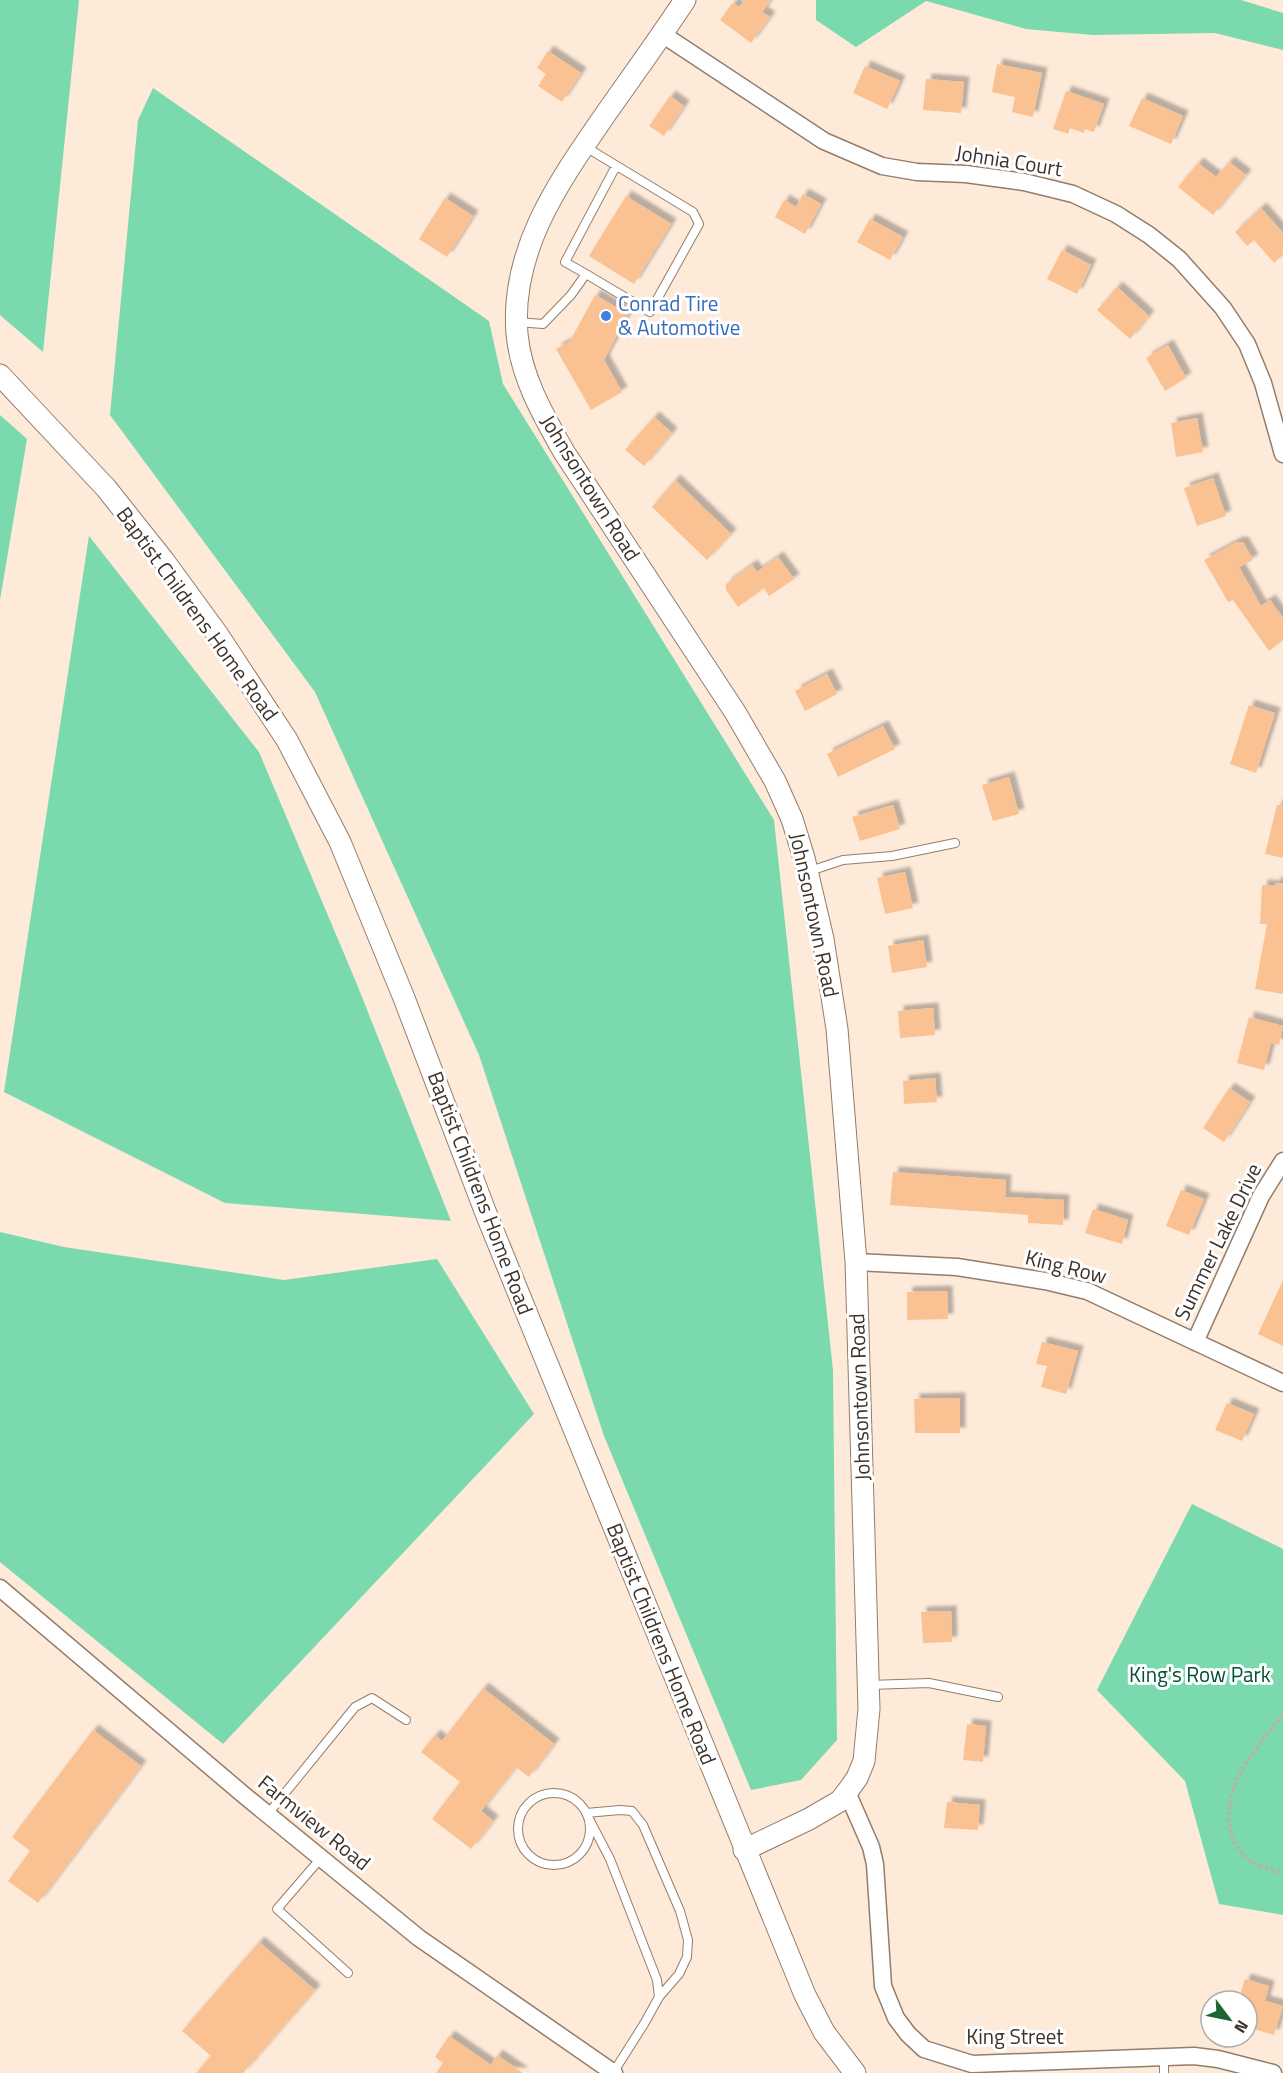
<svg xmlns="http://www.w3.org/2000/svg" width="1283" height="2073" viewBox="0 0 1283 2073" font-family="'Titillium Web',sans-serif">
  <defs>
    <filter id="shadow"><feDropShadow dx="5.5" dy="-5.5" stdDeviation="1.5" flood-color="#0004"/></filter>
  </defs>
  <rect width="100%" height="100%" fill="#feead9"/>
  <path fill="#7ad9ad" d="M0,0H79L43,352L0,315Z
    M816,0H1241L1283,13V50L1215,33L1093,35L1026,29L926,1L856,47L816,20Z
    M153,88L489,321L503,384L774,820L833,1370L837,1740L801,1780L751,1790L604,1436L479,1055L315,692L110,415L138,120Z
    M0,415L27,439L0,600Z
    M89,536L259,752L356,982L451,1221L225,1203L4,1092Z
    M0,1232L64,1247L284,1280L437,1259L534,1414L223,1744L0,1562Z
    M1192,1504L1283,1549V1915L1219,1904L1185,1781L1097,1690Z"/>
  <path fill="#fac292" filter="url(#shadow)" d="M745,0H771L762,12L770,17L751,43L720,20L733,3L739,7Z
    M548,51L581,73L562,102L538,86L546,74L537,68Z
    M997,64L1042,73L1033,117L1012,112L1015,97L992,92Z
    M865,66L900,81L887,109L853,93Z
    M926,79L964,82L961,113L923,110Z
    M1066,91L1104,104L1094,132L1085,129L1084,133L1070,128L1068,134L1053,129Z
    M670,96L684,106L664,136L649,126Z
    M1142,98L1183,116L1171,144L1129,126Z
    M1229,162L1246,175L1213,215L1178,187L1198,163L1216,177Z
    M803,194L821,204L805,234L775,217L784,200L796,207Z
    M626,196L671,224L634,284L589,256Z
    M445,198L473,216L447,257L419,239Z
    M1261,208L1283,233V254L1274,263L1254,240L1247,246L1235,232Z
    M870,219L903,237L890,260L857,242Z
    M1062,250L1091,265L1077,294L1047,279Z
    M1117,287L1149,316L1130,339L1097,310Z
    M595,295L628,314L604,360L622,392L591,410L556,349L570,341Z
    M1168,345L1186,378L1165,391L1146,358Z
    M654,417L672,433L644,466L625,450Z
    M1197,418L1203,452L1176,457L1171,423Z
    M1213,478L1226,516L1197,526L1184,488Z
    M675,480L731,534L707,560L652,507Z
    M1237,542H1243L1253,560L1239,567L1261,606L1270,600L1283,618V640L1269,651L1233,600L1228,602L1204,560Z
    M778,557L794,579L769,596L764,588L738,607L726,590V584L752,565L757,572Z
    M827,674L837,694L805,711L795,691Z
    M1249,705L1275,713L1256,773L1230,764Z
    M883,726L895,749L838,777L827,754Z
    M1009,777L1019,814L993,821L982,785Z
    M893,805L900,829L860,841L852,817Z
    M1277,805H1283V858L1265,854Z
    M905,872L913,908L885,914L877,878Z
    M1275,883H1283V994L1255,989L1267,924H1260L1262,885L1275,886Z
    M923,940L927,967L892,973L888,946Z
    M933,1008L935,1035L900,1038L898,1011Z
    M1249,1017L1283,1026L1279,1045L1271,1043L1264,1070L1237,1063Z
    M935,1078L937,1102L904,1104L903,1081Z
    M1229,1088L1250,1102L1224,1142L1203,1128Z
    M893,1172L1006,1180L1005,1197L1064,1200L1063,1225L1028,1223V1215L890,1205Z
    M1181,1190L1204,1199L1189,1235L1166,1226Z
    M1093,1209L1128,1220L1122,1244L1085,1233Z
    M1283,1280V1346L1258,1334Z
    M947,1291L948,1319L907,1320V1292Z
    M1042,1342L1078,1351L1066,1394L1041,1387L1047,1366L1036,1364Z
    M960,1398V1433H915L914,1399Z
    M1227,1403L1254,1414L1242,1441L1215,1430Z
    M951,1611L952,1642L923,1643L921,1612Z
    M483,1688L554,1744L529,1777L516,1767L481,1811L493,1821L471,1849L432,1819L460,1782L421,1752L435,1735L442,1741Z
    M967,1724L986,1726L983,1762L963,1760Z
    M93,1730L141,1766L38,1903L8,1881L30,1851L12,1837Z
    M947,1802L980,1805L978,1830L944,1828Z
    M259,1942L315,1990L243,2073H196L211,2056L182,2031Z
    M1245,1979L1269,1986L1265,2001L1283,2006L1274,2035L1247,2027V2001H1238Z
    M449,2036L491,2065L497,2055L523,2073H436L443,2063L435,2057Z"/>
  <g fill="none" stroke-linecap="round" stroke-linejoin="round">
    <defs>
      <path id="service" d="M586,274L565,262L616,166
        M517,322L543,324L571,295L586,274L650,312L699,224L693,212L584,146
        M807,872L843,860L892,856L955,843
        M869,1685L929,1683L998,1697
        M518 1829a36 36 0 1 1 72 0a36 36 0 1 1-72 0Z
        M268,1814L355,1707L372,1698L406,1720
        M321,1858L277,1909L348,1973
        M613,2073L644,2024L659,1997L657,1980L610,1859L586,1813L620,1810L632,1811L643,1825L680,1911L688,1940L687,1957L679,1974L659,1997
        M1164,2073V2057"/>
      <path id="minor" d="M662,34L824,141L882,166L917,172L966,174L1024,182L1073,194L1116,214L1149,235L1179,259L1223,308L1247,344L1263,383L1283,454
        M856,1262L957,1267L1045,1281L1087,1291L1283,1383
        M1195,1342L1261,1196L1283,1161
        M0,1588L245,1796L419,1938L614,2073
        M847,1792L871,1847L875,1864L883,1986L896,2018L908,2034L924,2049L972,2064L1194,2056L1218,2059L1273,2073"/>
      <path id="tertiary" d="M685,0C660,38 633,75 607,112C561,179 510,248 517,334C521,377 543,415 564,452L735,712L775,781L792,819L804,858L823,939L837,1029L856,1262L869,1709L864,1761L857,1778L847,1792L840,1801L809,1819L744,1850
        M0,375L106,488L164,561L218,635L287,740L340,842L404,998L487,1216L805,1995L824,2032L855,2073"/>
    </defs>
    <use href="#service" stroke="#947d6a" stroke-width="10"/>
    <use href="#minor" stroke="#947d6a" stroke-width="19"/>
    <use href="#tertiary" stroke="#947d6a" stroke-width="23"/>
    <path stroke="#c0afa1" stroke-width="4" stroke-dasharray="3 3" stroke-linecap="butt" d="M1283,1714C1256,1750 1220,1784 1231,1833C1238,1860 1259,1867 1283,1873"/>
    <use href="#service" stroke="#fff" stroke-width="8"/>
    <use href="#minor" stroke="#fff" stroke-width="16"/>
    <use href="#tertiary" stroke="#fff" stroke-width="21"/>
  </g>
  <circle fill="#3f7fe0" stroke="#fff" stroke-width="2" cx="606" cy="316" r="6"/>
  <g text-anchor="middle" stroke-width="6" stroke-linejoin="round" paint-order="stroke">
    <g font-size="21" fill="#3d332b" stroke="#fff">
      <text transform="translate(1009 161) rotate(9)" y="7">Johnia Court</text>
      <text transform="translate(590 488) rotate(58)" y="7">Johnsontown Road</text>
      <text transform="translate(197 614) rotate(54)" y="7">Baptist Childrens Home Road</text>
      <text transform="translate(814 915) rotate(78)" y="7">Johnsontown Road</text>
      <text transform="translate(480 1193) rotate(69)" y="7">Baptist Childrens Home Road</text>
      <text transform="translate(1218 1242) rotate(-64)" y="7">Summer Lake Drive</text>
      <text transform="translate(1066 1267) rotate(14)" y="7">King Row</text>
      <text transform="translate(860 1397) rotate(-92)" y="7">Johnsontown Road</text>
      <text transform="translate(661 1644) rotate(68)" y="7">Baptist Childrens Home Road</text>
      <text transform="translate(314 1823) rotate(39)" y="7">Farmview Road</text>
      <text x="1015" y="2044">King Street</text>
    </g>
    <g font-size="21" fill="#366cbe" stroke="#fff" text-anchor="start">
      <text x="618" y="311">Conrad Tire<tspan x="618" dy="24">&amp; Automotive</tspan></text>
    </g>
    <g font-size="21" fill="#005236" stroke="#fff">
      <text x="1200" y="1682">King's Row Park</text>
    </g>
  </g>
  <g transform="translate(1229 2019) rotate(122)"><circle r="28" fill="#ffffff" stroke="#b1adaa" stroke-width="1.5"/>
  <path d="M0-4.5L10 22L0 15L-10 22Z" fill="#1d6634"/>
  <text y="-9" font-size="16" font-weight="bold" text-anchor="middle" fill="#3d332b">N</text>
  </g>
</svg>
